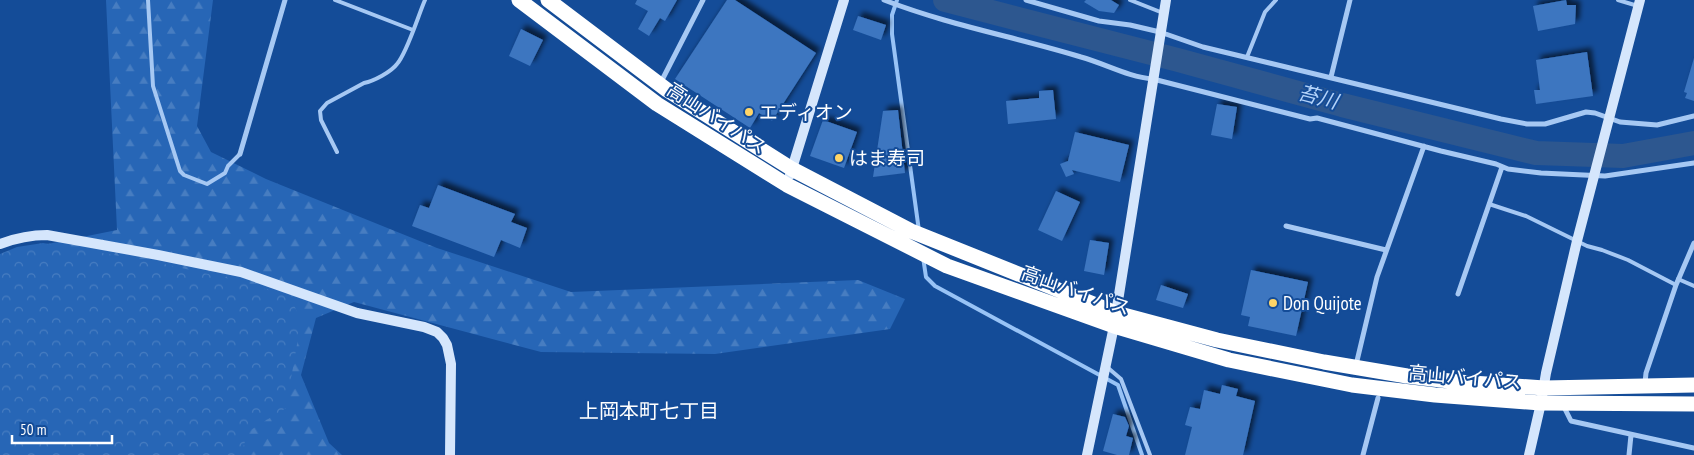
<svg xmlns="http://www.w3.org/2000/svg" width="1694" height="455" viewBox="0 0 1694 455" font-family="'PT Sans Narrow','Noto Sans JP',sans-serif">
  <defs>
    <pattern id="forest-firs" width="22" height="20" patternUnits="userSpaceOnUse" patternTransform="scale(1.25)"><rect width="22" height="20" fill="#2766b6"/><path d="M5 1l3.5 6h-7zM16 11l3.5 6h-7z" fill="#477dc1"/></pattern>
    <pattern id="park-crowns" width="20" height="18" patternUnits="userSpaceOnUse" patternTransform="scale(1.25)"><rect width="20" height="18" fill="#2766b6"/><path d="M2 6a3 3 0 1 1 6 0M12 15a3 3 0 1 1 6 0" fill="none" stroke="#477dc1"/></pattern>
    <filter id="shadow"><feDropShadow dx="4.5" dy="-4.5" stdDeviation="2.5" flood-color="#0009"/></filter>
  </defs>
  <rect width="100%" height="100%" fill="#144c98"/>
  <path fill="url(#forest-firs)" d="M106,0H213L197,126L211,152L266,179L437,248L571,292L858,280L905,299L890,329L715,354L541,352L354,302L316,318L301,375L329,443L342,455H0V257L3,253L117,230Z"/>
  <path fill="url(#park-crowns)" d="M43,243L155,262L248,283L291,298L301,321L286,408L249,431L240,455H0V254L17,247Z"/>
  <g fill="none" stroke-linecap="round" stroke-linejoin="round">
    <path stroke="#98c3f6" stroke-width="4" d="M897,0L892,15V34L919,231
      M923,257L926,277L935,286L1118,385L1142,455"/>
    <path stroke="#2d578f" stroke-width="24" d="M945,0L1178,60L1342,105L1536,153L1623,156L1694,143"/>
  </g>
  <path fill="#3d76c0" filter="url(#shadow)" d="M637,0H677L665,21L660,18L649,36L638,29L648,11L635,4Z
    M727,0H735L816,53L772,121L759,113L750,128L675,79Z
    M1086,0H1111L1119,5L1114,13L1099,11L1084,2Z
    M1566,0L1567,5H1576L1575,24L1538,31L1533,6Z
    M858,16L886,25L881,40L853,30Z
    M521,29L543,40L530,66L509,56Z
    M1587,52L1593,96L1536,104L1534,90H1540L1536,60Z
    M1694,58V101L1685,98L1687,93L1684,92Z
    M1053,90L1056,119L1008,124L1006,101L1039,98V91Z
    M1217,104L1237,107L1232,139L1211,135Z
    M898,110L905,173L873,177L883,111Z
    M823,120L857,132L844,168L810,156Z
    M1075,132L1129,145L1120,182L1072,170L1074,174L1066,177L1060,164L1068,161Z
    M438,185L515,214L511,222L527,228L520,248L501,240L494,257L412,226L420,205L429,208Z
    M1056,191L1080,202L1062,241L1038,230Z
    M1090,240L1109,243L1104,275L1084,271Z
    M1251,270L1308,282L1296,336L1248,326L1250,317L1241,315Z
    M1161,285L1188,294L1183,308L1156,300Z
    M1222,385L1238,389L1236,396L1255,401L1243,455H1185L1192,427L1185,425L1190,407L1200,409L1204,390L1220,394Z
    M1113,414L1125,417L1129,426L1126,436L1133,438L1129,455H1117L1103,451Z"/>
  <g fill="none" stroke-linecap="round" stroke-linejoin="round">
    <path stroke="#a6c8f3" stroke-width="4" d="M148,0L153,86L180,171L184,175L207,184L225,173L228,166L240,154
      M335,0L413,30
      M1130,0L1163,13
      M1618,0L1638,6
      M1247,57L1265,12L1276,0
      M337,152L321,120L320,111L327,103L364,83C374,81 391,72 397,64C407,53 418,16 425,0
      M1489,204L1526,216L1587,246L1602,250L1628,260L1676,285
      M1678,279L1694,286
      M1107,367L1121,379L1150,455"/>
    <path stroke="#a6c8f3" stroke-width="5" d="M884,0C948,25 1016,37 1081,57C1106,64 1128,77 1153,79L1310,119L1317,118L1441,151L1496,164L1508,169L1541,173L1605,176L1694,163
      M1026,0L1099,21L1130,25L1160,32L1203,47L1501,119L1527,124H1545L1586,112L1595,113L1620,122L1657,125L1694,116
      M1331,77L1350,0
      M660,84L703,0
      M240,154L285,0
      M1286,226L1386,250
      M1458,294L1502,167
      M1356,365L1377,277L1424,146
      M1645,383L1646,373L1676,285L1694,243
      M1563,405L1571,421L1694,448
      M1363,455L1378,398
      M1629,455L1631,435"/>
    <path stroke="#d5e6fc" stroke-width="10" d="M790,175L844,0
      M0,244C16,238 30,235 47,235L158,255L241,272L357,313L424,327L437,332L443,338L447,345L451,364L450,455
      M1087,455L1114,326L1166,0
      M1529,455L1541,403L1546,373L1577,241L1640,0"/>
    <path stroke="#fff" stroke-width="15" d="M519,0L657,104L787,185L947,266L1114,326L1229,360L1352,385L1435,395L1541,403L1694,404
      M548,0L667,90L792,169L911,231L1116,313L1217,340L1324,362L1407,376L1458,382L1544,388L1694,385"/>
  </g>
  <g fill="#ffd567" stroke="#144c98" stroke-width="2">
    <circle cx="749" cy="112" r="5"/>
    <circle cx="839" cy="158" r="5"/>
    <circle cx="1273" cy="303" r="5"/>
  </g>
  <g text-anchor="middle" stroke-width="4" stroke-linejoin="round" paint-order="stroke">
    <g font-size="19" fill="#fff" stroke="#144c98" text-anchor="start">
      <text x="759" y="119">エディオン</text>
      <text x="849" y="165">はま寿司</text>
      <text x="1283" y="310">Don Quijote</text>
    </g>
    <g font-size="19" fill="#fff" stroke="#144c98">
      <text transform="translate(717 118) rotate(33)" y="7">高山バイパス</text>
      <text transform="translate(1076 290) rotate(19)" y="7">高山バイパス</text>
      <text transform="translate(1465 377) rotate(5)" y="7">高山バイパス</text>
    </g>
    <g font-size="20" font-style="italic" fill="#b2d2f9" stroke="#144c98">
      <text transform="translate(1318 97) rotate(15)" y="7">苔川</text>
    </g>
    <g font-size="20" fill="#fff" stroke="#144c98">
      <text x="649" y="418">上岡本町七丁目</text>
    </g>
  </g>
  <path d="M12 435v8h100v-8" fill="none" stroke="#ffffff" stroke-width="2.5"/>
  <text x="20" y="435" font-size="15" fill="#ffffff" stroke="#144c98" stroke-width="4" paint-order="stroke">50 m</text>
</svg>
